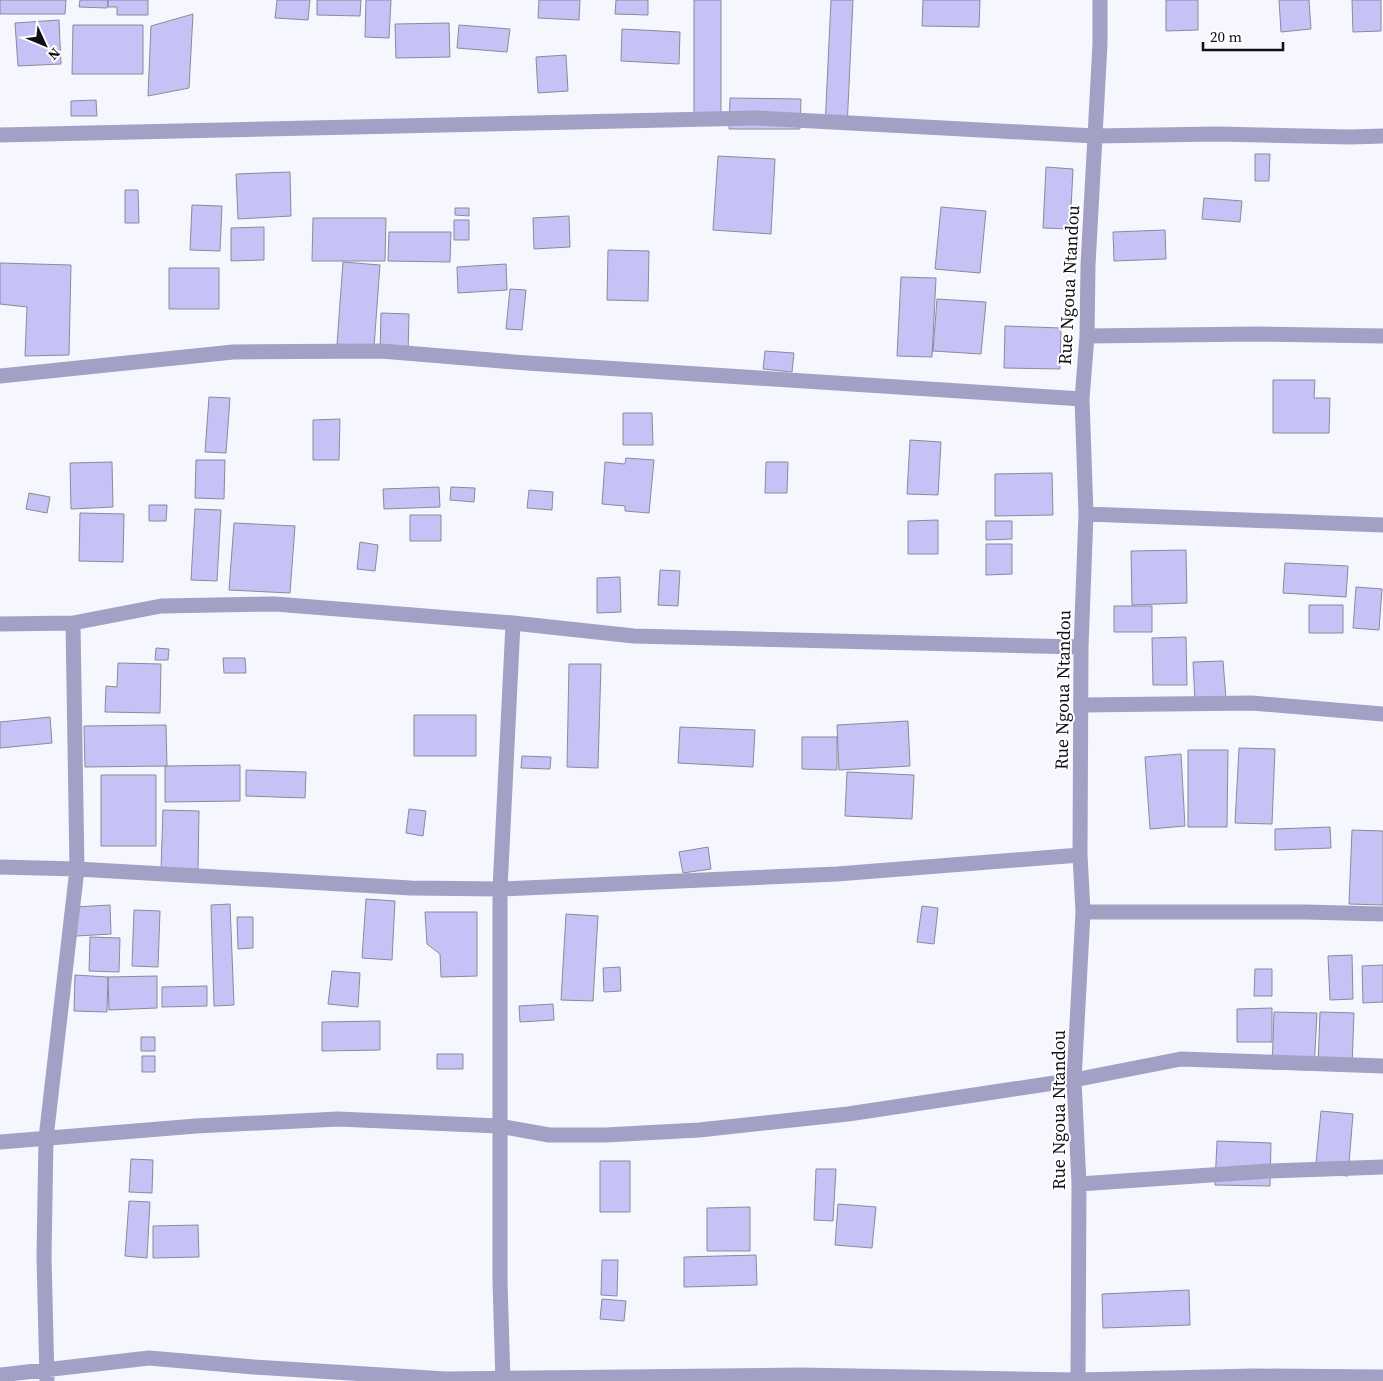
<svg xmlns="http://www.w3.org/2000/svg" width="1383" height="1381" viewBox="0 0 1383 1381" font-family="'Source Serif 4',serif">
  <rect width="100%" height="100%" fill="#f6f6fe"/>
  <path fill="#c5c2f5" stroke="#8b8a9c" d="M0,0H66L65,14H0Z
    M80,0H108L107,8L79,7Z
    M108,0H148V15H117V7H108Z
    M277,0H310L308,20L275,18Z
    M317,0H361L360,16L317,15Z
    M366,0H391L389,38L365,37Z
    M539,0H580L579,20L538,18Z
    M616,0H648V15L615,14Z
    M694,0H721V123L694,124Z
    M831,0H853L847,128L825,127Z
    M923,0H980L979,27L922,26Z
    M1166,0H1198V30L1166,31Z
    M1279,0H1309L1311,29L1281,32Z
    M1352,0H1381V31L1353,32Z
    M193,14L189,88L148,96L151,26Z
    M59,20L61,64L18,66L15,23Z
    M449,23L450,57L396,58L395,24Z
    M73,25H143V74H72Z
    M459,25L510,29L507,52L457,48Z
    M622,29L680,32L679,64L621,61Z
    M566,55L568,91L538,93L536,57Z
    M730,98L801,99L800,129H729Z
    M96,100L97,116H71V101Z
    M1255,154H1270L1269,181H1255Z
    M718,156L775,159L771,234L713,230Z
    M1046,167L1073,169L1070,229L1043,228Z
    M290,172L291,216L238,219L236,174Z
    M125,190H138L139,223H125Z
    M1204,198L1242,201L1240,222L1202,219Z
    M192,205L222,206L220,251L190,250Z
    M941,207L986,211L980,273L935,269Z
    M455,208H469V216L455,215Z
    M569,216L570,247L534,249L533,218Z
    M313,218H386L385,261H312Z
    M454,220H469V240H454Z
    M264,227V260L231,261V228Z
    M1165,230L1166,259L1114,261L1113,232Z
    M389,232H451L450,262L388,261Z
    M608,250L649,251L648,301L607,300Z
    M343,262L380,265L374,347L337,344Z
    M0,263L71,265L69,355L25,356L27,307L0,304Z
    M506,264L507,290L458,293L457,267Z
    M169,268H219V309H169Z
    M901,277L936,278L932,357L897,356Z
    M510,289L526,290L522,330L506,329Z
    M937,299L986,302L981,354L933,351Z
    M381,313L409,314L408,355L380,354Z
    M1005,326L1061,328L1060,369L1004,368Z
    M765,351L794,353L792,372L763,369Z
    M1273,380H1315L1314,398H1330L1329,433H1273Z
    M209,397L230,398L226,453L205,452Z
    M623,413H652L653,445H623Z
    M340,419L339,460H313V420Z
    M910,440L941,442L938,495L907,494Z
    M626,458L654,460L649,513L625,511V506L602,504L605,462L625,464Z
    M196,460H225L224,499L195,498Z
    M112,462L113,507L71,509L70,463Z
    M766,462H788L787,493H765Z
    M1052,473L1053,515L995,516V474Z
    M439,487L440,507L384,509L383,489Z
    M451,487L475,488L474,502L450,500Z
    M529,490L553,492L552,510L527,508Z
    M29,493L50,497L47,513L26,509Z
    M149,505H167L166,521H149Z
    M195,509L221,510L217,581L191,580Z
    M80,513L124,514L123,562L79,561Z
    M410,515H441V541H410Z
    M938,520V554H908V521Z
    M986,521H1012V539L986,540Z
    M234,523L295,526L290,593L229,590Z
    M360,542L378,545L375,571L357,569Z
    M986,544H1012V574L986,575Z
    M1186,550L1187,603L1132,605L1131,551Z
    M1285,563L1348,566L1346,597L1283,593Z
    M660,570L680,571L678,606L658,605Z
    M620,577L621,612L597,613V578Z
    M1356,587L1382,589L1379,630L1353,628Z
    M1309,605H1343V633H1309Z
    M1114,606H1152V632H1114Z
    M1186,637L1187,685H1153L1152,638Z
    M156,648L169,649L168,660H155Z
    M223,658H245L246,673H224Z
    M1223,661L1226,699L1195,701L1193,662Z
    M118,663L161,664L160,713L105,712L106,686L117,687Z
    M569,664H601L598,768L567,767Z
    M414,715H476V756H414Z
    M50,717L52,743L0,748V722Z
    M908,721L910,766L839,770L837,725Z
    M166,725L167,766L85,767L84,726Z
    M680,727L755,730L753,767L678,763Z
    M802,737H837V770L802,769Z
    M1239,748L1275,749L1272,824L1235,823Z
    M1188,750H1228L1227,827H1188Z
    M1181,754L1185,826L1150,829L1145,757Z
    M522,756L551,757L550,769L521,768Z
    M240,765V801L165,802V766Z
    M246,770L306,772L305,798L246,796Z
    M847,772L914,775L912,819L845,816Z
    M101,775H156V846H101Z
    M409,809L426,811L423,836L406,833Z
    M163,810L199,811L198,869H161Z
    M1330,827L1331,848L1275,850V829Z
    M1352,830L1383,831V905L1349,904Z
    M708,847L711,869L683,873L679,852Z
    M366,899L395,901L392,960L362,958Z
    M230,904L234,1005L214,1006L211,905Z
    M110,905L111,934L76,936L75,907Z
    M922,906L938,908L934,944L917,942Z
    M134,910L160,911L158,967L132,966Z
    M425,912H477V976L441,977L440,954L427,944Z
    M566,914L598,916L593,1001L561,1000Z
    M237,917H253V948L238,949Z
    M90,937L120,938L119,972L89,971Z
    M1352,955L1353,999L1330,1000L1328,956Z
    M1383,965V1002L1363,1003L1362,966Z
    M620,967L621,991L604,992L603,968Z
    M1255,969H1272V996H1254Z
    M332,971L360,973L358,1007L328,1004Z
    M75,975L108,977L107,1012L74,1011Z
    M157,976V1008L109,1010L108,977Z
    M207,986V1006L162,1007V987Z
    M553,1004L554,1020L520,1022L519,1006Z
    M1272,1008V1042H1237V1009Z
    M1274,1012L1317,1013L1314,1070L1272,1069Z
    M1320,1012L1354,1013L1352,1067L1318,1066Z
    M380,1021V1050L322,1051V1022Z
    M141,1037H155V1051H141Z
    M437,1054H463V1069H437Z
    M142,1056H155V1072H142Z
    M1321,1111L1353,1114L1348,1176L1315,1173Z
    M1217,1141L1271,1143L1270,1186L1215,1185Z
    M131,1159L153,1160L152,1193L129,1192Z
    M600,1161H630V1212H600Z
    M816,1169H836L833,1221L814,1220Z
    M129,1201L150,1202L147,1258L125,1256Z
    M838,1204L876,1207L872,1248L835,1245Z
    M750,1207V1251H707V1208Z
    M198,1225L199,1257L153,1258V1226Z
    M756,1255L757,1285L684,1287V1257Z
    M602,1260H618L617,1296L601,1295Z
    M1189,1290L1190,1325L1103,1328L1102,1294Z
    M602,1299L626,1301L624,1321L600,1319Z"/>
  <g fill="none" stroke-linecap="round" stroke-linejoin="round">
    <path stroke="#a3a0c6" stroke-width="15" d="M0,135L756,118L1095,136L1217,134L1350,137L1383,136
      M1087,336L1257,334L1383,336
      M0,376L233,352L381,351L527,363L1082,399
      M1086,514L1383,525
      M0,624L73,623L161,606L275,604L513,623L634,636L1081,647
      M1081,705L1252,703L1383,714
      M0,867L77,869L411,888L500,889L837,874L1080,855
      M1083,912H1305L1383,914
      M0,1142L196,1126L338,1119L499,1126L549,1135H605L699,1130L848,1114L1074,1080L1181,1059L1383,1066
      M1079,1184L1269,1171L1383,1167
      M0,1375L149,1358L254,1367L446,1379L800,1375L1078,1380L1254,1376L1383,1377
      M47,1381L44,1257L46,1138L77,869L73,623
      M503,1381L500,1282V889L513,623
      M1078,1381L1079,1184L1074,1080L1083,912L1080,855L1081,647L1086,514L1082,399L1087,336L1088,265L1100,44V0"/>
  </g>
  <g text-anchor="middle" stroke-width="4" stroke-linejoin="round" paint-order="stroke">
    <g font-size="18" fill="#100f16" stroke="#fff">
      <text transform="translate(1069 285) rotate(-87)" y="6">Rue Ngoua Ntandou</text>
      <text transform="translate(1063 690) rotate(-89)" y="6">Rue Ngoua Ntandou</text>
      <text transform="translate(1059 1110) rotate(-90)" y="6">Rue Ngoua Ntandou</text>
    </g>
  </g>
  <g transform="translate(45 45) rotate(134)" stroke="#ffffff" stroke-width="4" paint-order="stroke">
  <path d="M0-4L9 19L0 12L-9 19Z" fill="#100f16"/>
  <text y="-8" font-size="14" font-weight="bold" text-anchor="middle" fill="#100f16">N</text>
  </g>
  <path d="M1203 42v8h80v-8" fill="none" stroke="#100f16" stroke-width="2.5"/>
  <text x="1210" y="42" font-size="15" fill="#100f16" stroke="#ffffff" stroke-width="4" paint-order="stroke">20 m</text>
</svg>
